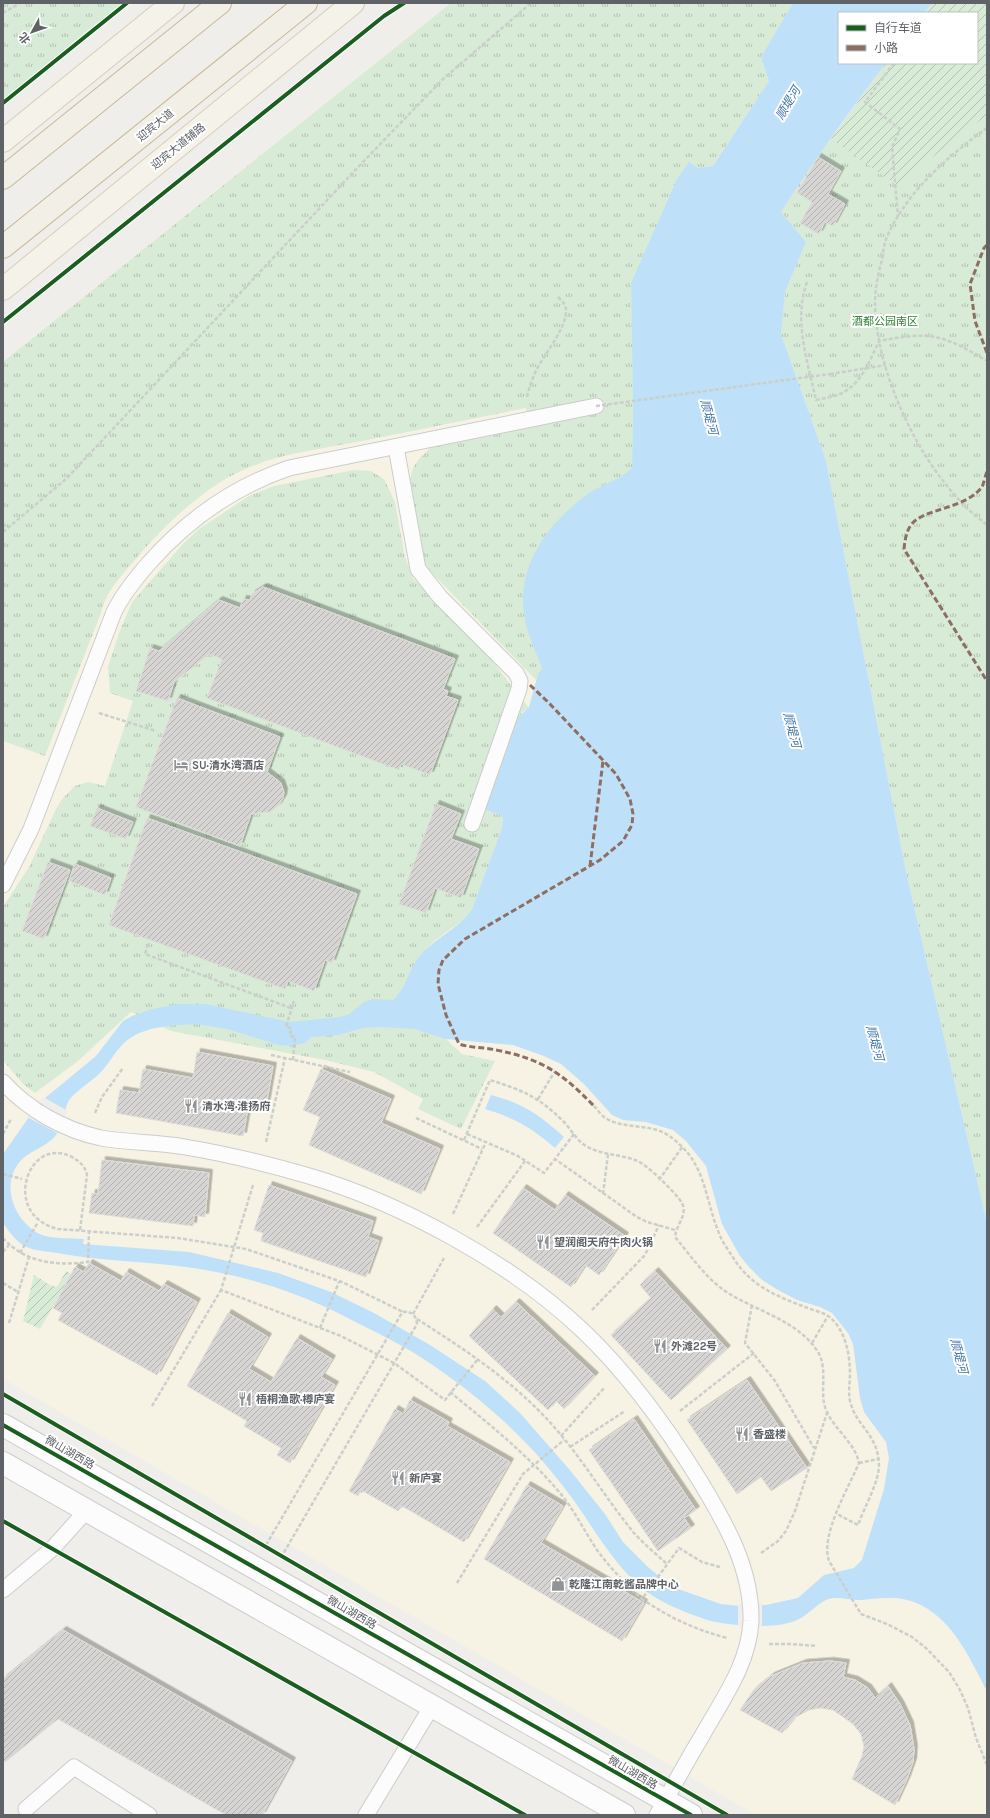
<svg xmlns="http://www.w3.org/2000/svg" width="990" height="1818" viewBox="0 0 990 1818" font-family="Karla,'Noto Sans SC',sans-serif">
  <defs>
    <pattern id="grass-tufts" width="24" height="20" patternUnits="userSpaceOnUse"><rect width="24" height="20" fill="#d8ebd6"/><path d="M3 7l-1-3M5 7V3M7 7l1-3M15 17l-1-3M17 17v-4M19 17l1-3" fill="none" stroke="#b2c2b1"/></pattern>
    <pattern id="garden-furrows" width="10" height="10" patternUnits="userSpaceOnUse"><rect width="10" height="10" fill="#d8ebd6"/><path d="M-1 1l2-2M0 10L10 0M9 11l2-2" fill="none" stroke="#b2c2b1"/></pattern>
    <pattern id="building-hatch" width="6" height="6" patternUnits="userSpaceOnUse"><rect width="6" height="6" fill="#d6d5d3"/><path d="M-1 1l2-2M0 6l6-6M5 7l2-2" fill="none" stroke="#b1b0af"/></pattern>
    <filter id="shadow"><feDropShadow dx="3.5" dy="-3.5" stdDeviation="0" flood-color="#0004"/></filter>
  </defs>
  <rect width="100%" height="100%" fill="#efeeea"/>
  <path fill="#f7f3e4" d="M408,222L631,319L632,361L529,708L522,712L468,916L446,1039L513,1045L544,1056L561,1064L574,1074L603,1105L623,1120L646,1122L673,1130L686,1141L706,1166L722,1224L740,1256L749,1267L797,1300L820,1307L832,1313L848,1333L856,1356L860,1398L870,1421L886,1442L889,1458L884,1489L862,1560L854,1568L841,1571L857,1600L898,1598L920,1604L950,1627L960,1640L987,1691V1815H756L3,1379V618Z"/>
  <path fill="url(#grass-tufts)" d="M3,3H123L3,102Z
    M451,3H793L761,57L769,81L713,166L698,168L631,283L633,414L632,468L623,477L524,616L542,669L536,680L429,570L424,561L410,479L413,468L418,460L432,446L528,428L526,408C470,419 413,431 357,442C319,449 278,454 243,470C205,487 167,523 140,554C125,572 106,590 101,613L45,756L3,741V362Z
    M932,3H987V1224L906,872L826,461L781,334L785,292L806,242L781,212L815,158L831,139L886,63H977V13H924Z
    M354,470L371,471L384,479L395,502L405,557L413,578L493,662L529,708L522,712L483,809L500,815L503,818L502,828L472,909C462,924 444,932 430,945C421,954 415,963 409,975L446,1039L462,1054L495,1061L461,1129L418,1109L423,1099L374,1072L325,1060L171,1031L131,1012L78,1061L35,1093L23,1084L3,1060V907L29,867L56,809L62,799L75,786L88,782L105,786L133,701L110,693L108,667L119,633L132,602L183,544L199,529L249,496L274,486Z"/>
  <path fill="url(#garden-furrows)" d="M932,3H987V115L921,166L901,188L831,139L886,63H977V13H924Z
    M66,1271L72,1274L40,1329L23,1321L34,1275L50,1285L57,1287Z"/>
  <path fill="#bfe0f9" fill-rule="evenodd" d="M793,3H932L924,13H839V63H886C849,112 814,160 781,212L806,242L785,292L781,334L826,461L906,872L987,1224V1691C967,1653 946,1603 896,1598C885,1597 873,1599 861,1600C850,1601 836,1595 826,1600C816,1605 808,1615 797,1620C777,1630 725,1626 704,1619C685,1612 666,1605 650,1594C616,1570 596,1531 572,1498C557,1478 541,1458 523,1440C494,1410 456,1380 422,1358C396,1341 366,1328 338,1313C302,1295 261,1281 221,1273C167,1261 111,1263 57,1253C46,1251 32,1251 23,1245C15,1240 8,1230 3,1223V1154L39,1103L96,1056L123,1021L132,1016L152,1009L179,1004H205L290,1022L339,1017L348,1015L364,1002L372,999L393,1000C405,990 407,974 416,961C431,939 458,930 472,909L502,828L503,818L500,815L483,809L515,721L529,707L538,674L542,669C536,651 526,632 524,614C517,565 548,524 585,496C600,484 618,482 632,468L633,414L631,283L677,179L689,162L698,168L713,166L769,81L761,57ZM197,1024L227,1029L279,1045L290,1046L304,1043L312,1037L338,1035L363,1028L380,1027L415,1029L446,1039L513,1045L544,1056L561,1064L585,1085L612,1115L623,1120L646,1122L673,1130L686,1141L706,1166L722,1224L740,1256L749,1267L762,1280L778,1290L797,1300L820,1307L832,1313L848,1333L853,1344L860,1398L864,1412L886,1442L889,1458L884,1489L862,1560L854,1568L824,1575L798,1598L766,1605L740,1606L721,1604L678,1589L666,1582L648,1567L623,1542L605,1514L569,1469L520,1413L485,1381L430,1345L374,1313L331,1292L278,1273L189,1252L83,1244L84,1239C73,1238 53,1239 42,1235C17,1224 0,1189 18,1164C27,1151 46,1148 56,1135C63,1125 65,1105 70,1099C79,1088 93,1081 102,1071C110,1062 116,1050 125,1042C143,1026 174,1025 197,1024Z
    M491,1095C524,1104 538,1114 564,1137L555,1148C532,1128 515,1118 485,1109Z"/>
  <path fill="#efeeea" d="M43,1097L68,1111L59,1134L27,1117Z
    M762,1603V1627H738V1604Z"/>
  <path fill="url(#building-hatch)" stroke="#deddd9" filter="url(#shadow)" d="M818,157L841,171L828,194L845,204L833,226L825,222L819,234L800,223L812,202L797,193Z
    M263,587L455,659L443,689L448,691L446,696L458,700L430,775L401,764L399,770L207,698L222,659L209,654L174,682L168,701L136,691L150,648L159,651L219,600L240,608L243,599L250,600L252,594Z
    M177,698L280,737L267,772L281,783L284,792L283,798L278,806L270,812L251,814L240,846L136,807Z
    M436,804L461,814L451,839L479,849L461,898L435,888L426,913L399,904Z
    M97,808L133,822L126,839L90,826Z
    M147,818L357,894L332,963L325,960L314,991L288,981L285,989L109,925Z
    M48,862L70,870L44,939L22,931Z
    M75,864L111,878L105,895L69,881Z
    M197,1052L273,1066L265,1112L248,1108L243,1136L116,1113L120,1090L139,1093L143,1069L193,1078Z
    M321,1069L391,1099L381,1123L440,1149L421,1194L309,1145L320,1117L303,1110Z
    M102,1160L209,1173L205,1217L194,1215L193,1226L89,1213L92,1193L98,1194Z
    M269,1185L373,1221L368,1237L379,1241L366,1277L261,1241L263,1233L254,1230Z
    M523,1188L555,1210L565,1195L625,1236L599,1275L585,1265L571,1287L493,1233Z
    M89,1263L121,1281L126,1272L159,1291L164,1284L197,1302L157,1375L58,1320L62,1313L53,1308L75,1267L84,1272Z
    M655,1271L727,1349L671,1400L611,1335L651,1298L640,1285Z
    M516,1302L595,1376L564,1409L556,1401L548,1410L469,1336L493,1309L501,1317Z
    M228,1313L268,1337L249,1369L271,1382L297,1338L332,1359L321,1377L335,1385L290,1463L277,1455L281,1448L244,1426L247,1421L187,1386Z
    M747,1380L807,1468L771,1491L761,1477L737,1494L687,1420Z
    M410,1400L449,1422L447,1426L510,1462L464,1542L402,1506L398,1511L361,1490L358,1496L349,1491L395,1409L403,1414Z
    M634,1419L696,1510L684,1518L691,1528L658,1551L589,1450Z
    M527,1485L563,1506L541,1543L644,1603L622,1641L484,1559Z
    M63,1630L292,1761L262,1815H226L58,1719L5,1762L3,1759V1679Z
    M830,1661L846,1663L843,1677L855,1680L868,1688L875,1698L888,1686L900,1704L910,1725L914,1749L913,1762L907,1779L895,1805L852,1779L862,1756L864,1746L861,1734L853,1724L833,1710L820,1708L809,1710L794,1718L782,1733L740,1710L753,1691L771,1676L803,1663Z"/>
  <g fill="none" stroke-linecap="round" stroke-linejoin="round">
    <defs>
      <path id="service" d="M396,447L418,569L440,597L516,673L520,681L519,689L472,824
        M3,885L31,829L114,612C123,594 135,579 149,563C188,519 233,487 289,468L596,406
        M3,1082C28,1110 64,1130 101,1138C129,1143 158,1142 185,1147C227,1154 268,1164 309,1176C401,1203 511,1263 581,1329C628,1373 666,1426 700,1481C726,1524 752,1569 751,1621C749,1664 722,1700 702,1736C686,1762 672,1789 657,1815
        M3,1590L52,1549L87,1510
        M26,1809L74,1767L149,1815
        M366,1815L432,1706"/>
      <path id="tertiary" d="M3,1425L691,1815
        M3,1463L624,1815"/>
      <path id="primary" d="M3,141L173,3
        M3,289L353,3"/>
      <path id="trunk" d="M3,178L220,3
        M3,247L306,3"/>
    </defs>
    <use href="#service" stroke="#cbcccc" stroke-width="17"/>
    <use href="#tertiary" stroke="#cbcccc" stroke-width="24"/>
    <use href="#primary" stroke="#d7ceb8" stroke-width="24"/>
    <use href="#trunk" stroke="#c8b996" stroke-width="24"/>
    <path stroke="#cacfcc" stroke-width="2.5" stroke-dasharray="4 2" stroke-linecap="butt" d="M3,13L20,3
      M894,63L865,102L900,129L892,147L898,217
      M987,128C947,157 906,192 886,239C884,245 883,253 882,260C878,274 875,289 875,304C876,370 916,456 962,503C969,511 979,518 987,525
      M807,282C793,320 808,363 816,400C824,398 833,397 840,394C861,385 870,360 879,341C930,331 942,334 987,361
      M830,374L886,365
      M527,397C529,388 532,379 536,371C544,354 567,328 566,310C566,304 562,301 558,297
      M3,532L66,479L361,164L442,80L531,3
      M99,713L156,731
      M148,944L145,954L291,1008
      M271,1055L350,1072
      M293,1060L295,1037L290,1036L291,1028L286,1027L294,1001
      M538,1099L555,1071
      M594,1106C597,1109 600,1114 604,1117C618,1127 637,1125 653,1129C663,1131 672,1137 679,1144C706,1167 706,1203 719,1233C722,1242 729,1251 734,1259C752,1287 777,1296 805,1307C812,1310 822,1312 828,1316C845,1328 850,1354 850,1374C850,1383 848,1391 850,1401C856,1427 878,1433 879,1465C879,1482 864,1508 858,1525L837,1514
      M95,1113L102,1097L123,1068
      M416,1118L482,1149
      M3,1134L11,1119
      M467,1134L518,1156L544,1173L555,1159
      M574,1134L555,1159L637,1217L647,1222L675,1230
      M464,1140L490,1080C522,1090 539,1097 563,1121C571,1129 576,1140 586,1146C601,1155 619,1154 635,1160C646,1163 676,1193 682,1203C688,1215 676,1225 675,1237C690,1255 706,1278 725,1291C755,1311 798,1320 818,1352C829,1370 818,1394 827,1412C836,1431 855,1443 859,1463C848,1489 820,1535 829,1561L861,1614L887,1624L912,1637L927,1649L949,1672L959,1688L968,1708L976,1738L987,1765
      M266,1142L285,1058
      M3,1174L22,1179
      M659,1180L683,1146
      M253,1185L221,1290L341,1336L394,1363L445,1400L478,1359
      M603,1194L608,1154
      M453,1214L486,1142
      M477,1227L525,1161
      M80,1230L87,1175C85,1166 80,1162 72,1157C28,1134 0,1215 58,1229L178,1238L246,1249L342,1282L403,1312
      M3,1238C25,1263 57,1266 88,1262L89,1231
      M3,1252L9,1245
      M20,1253L38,1222
      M3,1283L18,1292
      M752,1305L745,1343L775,1381L814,1448
      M592,1310L645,1255L659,1225
      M413,1314L444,1258
      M417,1319C467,1351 516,1383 555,1428C584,1461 606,1499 634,1533C644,1544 656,1554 667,1564
      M9,1323L29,1257
      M320,1328L339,1282
      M812,1343L828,1316
      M450,1392C489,1424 528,1455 560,1493C576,1512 586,1535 600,1554C613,1571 627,1585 642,1599
      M152,1406L221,1290
      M680,1411L754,1353
      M561,1436L605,1387
      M570,1447L625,1411
      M859,1463L878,1459
      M266,1545L400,1316L403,1312C412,1311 416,1315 417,1324L283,1554
      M761,1553L778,1541L786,1531L795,1511L827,1413
      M720,1567L702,1562L679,1548L642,1599C670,1618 694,1629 727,1638
      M457,1583L523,1474L564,1440
      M769,1644H791L817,1646"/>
    <use href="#service" stroke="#fdfcfc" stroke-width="15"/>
    <use href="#tertiary" stroke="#fdfcfc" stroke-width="22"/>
    <use href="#primary" stroke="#f4f2e9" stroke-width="22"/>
    <use href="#trunk" stroke="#f2f0e6" stroke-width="22"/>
    <path stroke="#cacfcc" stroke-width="2.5" stroke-dasharray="4 2" stroke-linecap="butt" d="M596,406L830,374"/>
    <path stroke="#8d6e63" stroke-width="3" stroke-dasharray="6 3" stroke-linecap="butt" d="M987,245L984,248L970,284L975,321L987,353
      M987,472C985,476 984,483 982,487C964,510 923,508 911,525C906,532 905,540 904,549L987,681
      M530,685L549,703L616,774L630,799L633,814L632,825L623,841L600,860L465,939L443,960L439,970L438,984L446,1015L459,1044C471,1048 484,1047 496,1050C542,1059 562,1073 594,1106
      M590,866L603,761"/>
    <defs>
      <path id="cycleway" d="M3,103L127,3
        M3,322L384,16L404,3
        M3,1394L727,1815
        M3,1425L691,1815
        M3,1521L525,1815"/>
    </defs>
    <use href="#cycleway" stroke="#fff" stroke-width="6"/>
    <use href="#cycleway" stroke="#1b5e20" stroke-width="4"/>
  </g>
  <defs>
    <symbol id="hotel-bare" viewBox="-9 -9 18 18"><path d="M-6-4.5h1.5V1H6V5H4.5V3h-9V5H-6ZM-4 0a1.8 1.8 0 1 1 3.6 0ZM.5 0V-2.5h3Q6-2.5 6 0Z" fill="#919496" stroke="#fff" stroke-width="2.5" paint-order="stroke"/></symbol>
    <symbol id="restaurant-bare" viewBox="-9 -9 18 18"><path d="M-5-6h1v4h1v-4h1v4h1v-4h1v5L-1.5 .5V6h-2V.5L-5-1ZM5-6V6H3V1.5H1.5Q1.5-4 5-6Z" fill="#919496" stroke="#fff" stroke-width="2.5" paint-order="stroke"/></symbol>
    <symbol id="shop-bare" viewBox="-9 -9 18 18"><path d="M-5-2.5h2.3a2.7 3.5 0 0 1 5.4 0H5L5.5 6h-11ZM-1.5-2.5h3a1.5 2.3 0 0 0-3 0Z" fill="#919496" stroke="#fff" stroke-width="2.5" paint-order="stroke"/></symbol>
  </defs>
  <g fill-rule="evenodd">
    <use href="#hotel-bare" x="171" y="755" width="20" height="20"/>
    <use href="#restaurant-bare" x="181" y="1096" width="20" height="20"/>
    <use href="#restaurant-bare" x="533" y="1232" width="20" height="20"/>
    <use href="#restaurant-bare" x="650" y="1336" width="20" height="20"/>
    <use href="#restaurant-bare" x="235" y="1389" width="20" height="20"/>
    <use href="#restaurant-bare" x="732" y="1424" width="20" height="20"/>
    <use href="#restaurant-bare" x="388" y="1468" width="20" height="20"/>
    <use href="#shop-bare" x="548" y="1574" width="20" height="20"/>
  </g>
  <g text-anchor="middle" stroke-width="4" stroke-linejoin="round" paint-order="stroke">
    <g font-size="11" fill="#5f6368" stroke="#fff">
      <text transform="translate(155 125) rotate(-39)" y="4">迎宾大道</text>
      <text transform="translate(178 146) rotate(-39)" y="4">迎宾大道辅路</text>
      <text transform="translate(70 1452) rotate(30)" y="4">微山湖西路</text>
      <text transform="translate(352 1612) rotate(30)" y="4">微山湖西路</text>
      <text transform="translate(633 1772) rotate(30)" y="4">微山湖西路</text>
    </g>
    <g font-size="11" fill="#348238" stroke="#fff">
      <text x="885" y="325">酒都公园南区</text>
    </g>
    <g font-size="11" font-weight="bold" fill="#5f6368" stroke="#fff" text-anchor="start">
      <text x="192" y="769">SU·清水湾酒店</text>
      <text x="202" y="1110">清水湾·淮扬府</text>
      <text x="554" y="1246">望润阁天府牛肉火锅</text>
      <text x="671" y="1350">外滩22号</text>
      <text x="256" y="1403">梧桐渔歌·樽庐宴</text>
      <text x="753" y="1438">香盛楼</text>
      <text x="409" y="1482">新庐宴</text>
      <text x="569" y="1588">乾隆江南乾酱品牌中心</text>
    </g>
    <g font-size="12" font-style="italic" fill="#4174aa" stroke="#fff">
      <text transform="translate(788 103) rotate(-59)" y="4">顺堤河</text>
      <text transform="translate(709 417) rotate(75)" y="4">顺堤河</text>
      <text transform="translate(792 730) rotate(75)" y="4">顺堤河</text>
      <text transform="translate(875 1043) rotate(75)" y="4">顺堤河</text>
      <text transform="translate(959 1356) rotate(75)" y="4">顺堤河</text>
    </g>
  </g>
  <rect width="990" height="1818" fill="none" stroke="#5f6368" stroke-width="8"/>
  <rect x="838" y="12" width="140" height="52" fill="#ffffff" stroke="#bfc1c3"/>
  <rect x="846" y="25" width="20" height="6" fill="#1b5e20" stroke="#bfc1c3"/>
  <text x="874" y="32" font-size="12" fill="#5f6368">自行车道</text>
  <rect x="846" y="45" width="20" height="6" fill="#8d6e63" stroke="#bfc1c3"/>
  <text x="874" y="52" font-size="12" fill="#5f6368">小路</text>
  <g transform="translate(32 32) rotate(230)" stroke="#ffffff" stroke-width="3" paint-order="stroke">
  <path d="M0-3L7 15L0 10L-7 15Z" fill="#5f6368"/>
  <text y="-6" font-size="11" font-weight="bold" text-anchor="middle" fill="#5f6368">北</text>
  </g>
</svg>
